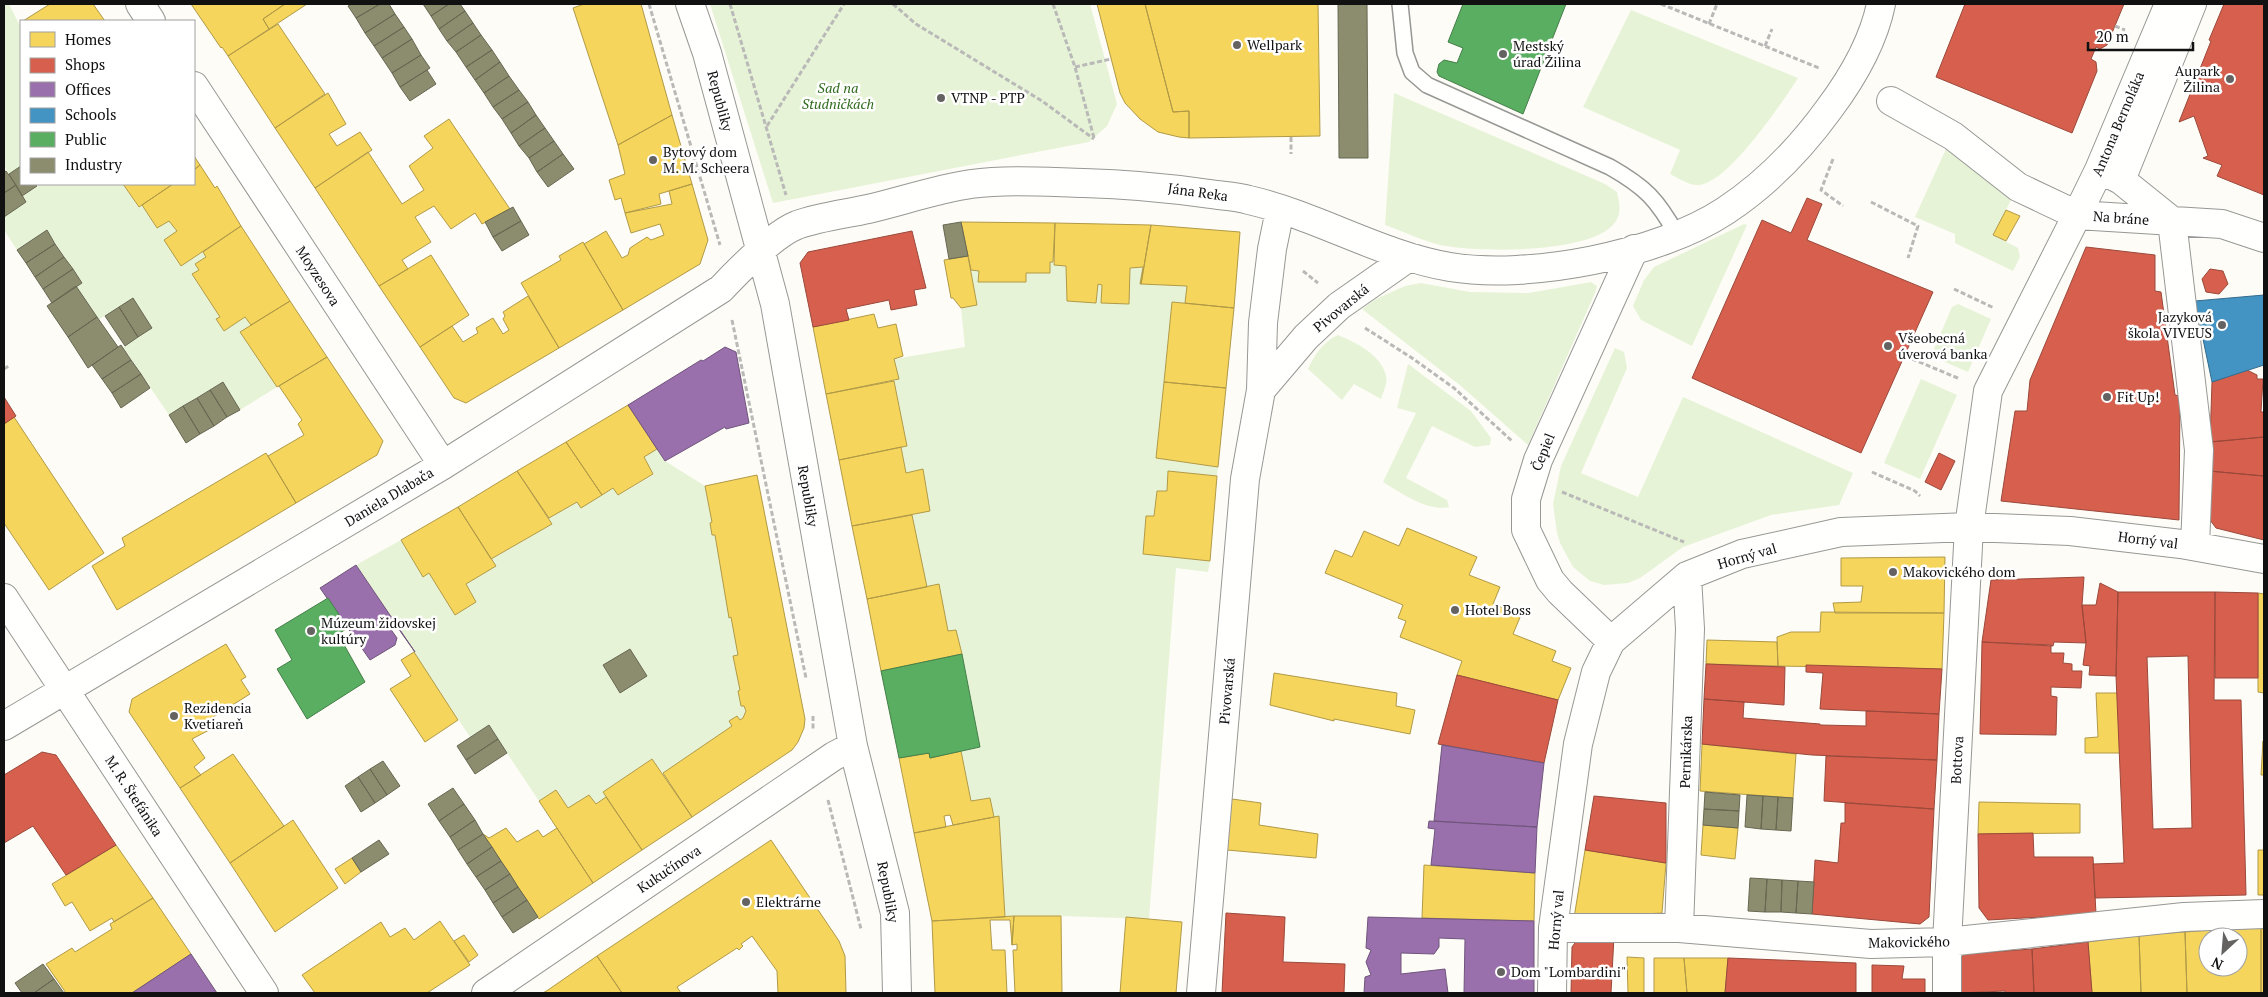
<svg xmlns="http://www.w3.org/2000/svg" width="2268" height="997" viewBox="0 0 2268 997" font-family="'PT Serif',serif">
  <rect width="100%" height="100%" fill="#fdfcf7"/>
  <path fill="#e7f3d7" d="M4,4H9L21,28V166L9,174L4,166Z
    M710,4H1090L1117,104L1107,126L1089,142L773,203Z
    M1631,10L1798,78C1782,103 1728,183 1699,185C1690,186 1678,178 1670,174L1680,150L1583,107Z
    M1394,93L1605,184L1617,192C1619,202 1622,211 1616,221C1596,255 1470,253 1436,244C1419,239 1402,231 1385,225Z
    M1946,149L2011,200L1993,235L2018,248L2020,257L2013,271L1955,243V234L1915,217Z
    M41,184H123L138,207L142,205L156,228L169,221L177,231L181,266L203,252L206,257L195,264L199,270L193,274L220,317L216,320L224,331L245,317L251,325L240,332L277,387L240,410L223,382L169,415L123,347L152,328L133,298L98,320L76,286L82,282L47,231L17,250L4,230V217L26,202L22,196Z
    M1744,224L1747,225L1692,346L1641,320L1633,306L1644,280L1654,267Z
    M1050,262H1053L1054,265L1066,266L1067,301L1096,303L1098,284L1102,285V303L1128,304L1130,268L1143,267L1140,284L1187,286L1185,303L1172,302L1157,458L1218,467L1217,476L1168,471L1167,491H1157L1154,516H1146L1143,554L1210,561L1208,572L1176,568L1149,919L1061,916L1005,917L999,816L994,817L990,798L971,801L961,751L980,747L956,630L948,631L927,587L912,515L930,511L923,470L906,473L901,447L907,445L894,381L898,379L894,359L965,347L961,308L977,305L971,270L979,271V282H1026V273H1050Z
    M1591,282L1597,286L1595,293L1528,445L1461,386L1362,309L1376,299L1405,286L1421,283L1470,292L1529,293Z
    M1958,304L1991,319L1968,372L1931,356L1952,307Z
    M1338,335C1355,342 1382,355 1386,376C1388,383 1383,392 1381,399L1354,384L1342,400L1308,369C1315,354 1323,342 1338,335Z
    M1615,348L1624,352L1627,368L1581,473L1638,497L1683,397L1853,473L1839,505L1771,515L1683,547L1640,578L1628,583L1604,585L1590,581L1573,567L1560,543L1557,533L1553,504L1561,466Z
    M1408,364L1471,411L1491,438L1490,445L1475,447L1432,426L1406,478L1447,500L1449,507C1428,512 1401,493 1383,482L1416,413L1397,408Z
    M1921,379L1957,395L1920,479L1884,463Z
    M657,449L665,461L705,486L712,522L710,523L712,535H715L729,617H731L738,655L733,656L740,690L738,692L741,706H744C746,711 745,717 740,720L736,716L729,721L732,726L663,773L651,759L603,792L606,797L596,804L589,795L568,808L556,790L539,801L489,726L470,737L356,565L401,540L423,577L429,573L455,615L476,602L466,584L491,559L552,524L549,518L577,502L581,508L613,488L619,495L653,475L644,457Z"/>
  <path fill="#f6d55c" stroke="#b19a46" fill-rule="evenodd" d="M50,4H93L105,21H23Z
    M191,4H285L263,19L269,29L228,56L222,47L221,48Z
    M285,4H307L269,29L263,19Z
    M584,4H641L672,115L618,145L573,8Z
    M1097,4H1145L1173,112L1189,111V138L1179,137L1158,132L1140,119L1125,103L1120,93Z
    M1145,4H1318L1320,136L1189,138V111L1173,112Z
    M278,24L325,94L275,128L228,56Z
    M328,93L346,124L329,134L337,146L360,132L372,150L315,188L275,128Z
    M672,115L692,184L659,194L661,204L625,213L621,198L615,200L609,180L625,174L618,145Z
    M449,119L510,209L482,224L475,213L451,229L434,206L415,217L431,242L402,260L408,269L379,286L315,188L368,152L402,204L424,190L409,166L433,148L424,136Z
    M194,156L200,165L194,170Z
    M200,165L215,188L217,186L241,226L181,266L164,240L177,231L169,221L157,228L142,205L173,184H194V170Z
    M123,184H173L139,207Z
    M692,184L708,240L700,264L623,310L584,244L606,231L622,258L628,255L630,248L647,237L651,240L664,235L660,224L631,233L625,213L672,204L669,191Z
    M2006,210L2020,216L2006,241L1993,235Z
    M961,222L1055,223L1053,262H1050V273H1026V282H978L979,271L971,270Z
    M1055,223L1151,225L1141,284H1140L1143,267L1130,268L1129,304L1101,303L1102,285L1098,284L1096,303L1067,301L1066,266L1054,265Z
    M1151,225L1240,232L1234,308L1185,303L1187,286L1141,284Z
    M241,226L290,301L251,325L245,317L224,331L216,319L220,317L192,274L199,270L195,264L206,257L203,252Z
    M583,242L623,310L559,348L521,283L561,260L559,256Z
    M431,255L469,315L420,347L379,286Z
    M968,256L977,305L961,308L953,298H951L944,260Z
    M528,296L559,348L466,403L454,398L420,347L452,326L463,342L478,333L476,328L493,318L503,334L509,330L503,319L505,316L503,312Z
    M290,301L327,357L277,387L240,332Z
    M1172,302L1234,308L1226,388L1164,382Z
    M874,314L878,328L896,324L903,356L894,359L899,379L826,394L813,327Z
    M327,357L383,441L377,455L296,503L268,456L304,435L298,424L302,420L279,386Z
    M894,381L907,446L839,460L826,394Z
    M1164,382L1226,388L1218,467L1156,458Z
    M628,405L657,449L644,457L653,474L618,495L613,488L602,495L566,442Z
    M14,417L104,553L49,590L4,523V424Z
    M566,442L602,495L581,508L577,502L549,518L517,471Z
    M901,447L906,473L923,469L930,511L852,526L839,460Z
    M266,453L296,503L117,610L92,566L125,546L122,538Z
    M517,471L552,524L491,559L458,507Z
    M1168,471L1217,476L1210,561L1143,554L1146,516H1154L1157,491H1167Z
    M757,475L805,719L804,728L798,742L792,750L692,817L663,773L732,726L729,721L737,716L740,720L743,718L746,711L744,706H741L738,691L740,690L733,656L738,655L731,617L729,618L715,535H712L710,523L712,522L705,486Z
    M458,507L496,566L466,584L476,602L455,615L429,573L423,577L401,540Z
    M912,515L927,587L867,599L852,526Z
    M1407,528L1477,557L1469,575L1500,587L1493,604L1521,615L1513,634L1556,651L1552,661L1571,668L1558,700L1457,675L1462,661L1400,637L1406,621L1398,618L1403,605L1325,573L1335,550L1352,557L1364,531L1399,546Z
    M1945,557L1944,613H1835L1833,603L1861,602L1863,586H1841V558Z
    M939,584L948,631L956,630L962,654L881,671L867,599Z
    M2258,593L2264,594V693L2258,692Z
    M1821,612L1944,613L1942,669L1778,666L1777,637L1791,632H1820Z
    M1707,640L1777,642L1778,666L1706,664Z
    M226,644L246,677L241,680L250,694L210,719L215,725L213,728L192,739L205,758L194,767L201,775L180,788L129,712L132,699Z
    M414,652L458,720L425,742L390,689L411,676L401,660Z
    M1274,673L1397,693L1396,706L1415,710L1410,734L1334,719V721L1270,705Z
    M2096,693H2118L2120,753H2085V738L2098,737Z
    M2263,741L2264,775H2261Z
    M1702,744L1796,754L1793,798L1700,791Z
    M961,751L971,801L990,798L994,817L953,825L950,815L944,816L946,827L914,833L899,758L929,753L930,758Z
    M233,754L284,826L230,863L180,788Z
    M652,759L692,817L642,850L603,792Z
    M556,790L568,808L589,795L596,804L606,797L642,850L593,883L539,801Z
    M1232,799L1261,803L1259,825L1318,834L1316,858L1227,850V824L1229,825L1230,804Z
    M1979,802L2080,804V833L1978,834Z
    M999,816L1005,917L932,921L914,833Z
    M293,820L338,888L275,932L230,863Z
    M1703,825L1738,828L1735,859L1701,855Z
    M506,828L517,842L538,830L543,837L557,828L593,883L539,919L483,834L489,838Z
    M771,840L839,941L845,956L846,993H778L777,971L752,936L741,944L743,946L739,950L737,948L677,987L681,993H622L597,956Z
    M116,845L153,898L114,922L112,918L90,931L72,902L65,906L52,884Z
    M1585,850L1666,863L1662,913L1574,918Z
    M2258,850H2264V895H2258Z
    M352,858L361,872L345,884L335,869Z
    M1424,865L1535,873L1534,921L1422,918Z
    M153,898L191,954L132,993H66L46,964L72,948L75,952L112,929L110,924Z
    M1014,916L1012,945L1010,920H990L992,950H1005L1007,993H935L932,921Z
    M1014,916H1061L1062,993H1015L1013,950H1017V944L1012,945Z
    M1126,917L1182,922L1176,993H1120Z
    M440,921L470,965L427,993H315L302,975L381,922L390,937L405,928L414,940Z
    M2264,925V993H2261V926Z
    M2261,926V993H2187L2185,932ZM2208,937H2238V967H2208Z
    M2185,932L2187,993H2141L2139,935Z
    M464,935L478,955L469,962L454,941Z
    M2139,935L2141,993H2092L2088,942Z
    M597,956L622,993H543L548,990Z
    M1627,957L1644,958V993H1628Z
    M1654,958H1684L1687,993H1654Z
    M1684,958H1728L1725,993H1687Z"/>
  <path fill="#d6604d" stroke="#9b483b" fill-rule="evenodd" d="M1965,4H2124L2107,45L2100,49L2096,47L2091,59L2096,62L2097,71L2072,133L1936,77Z
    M2224,4H2264V195L2217,176L2222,165L2203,158L2208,156L2194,116L2179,122L2211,41L2209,40Z
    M1807,198L1822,204L1807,240L1933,292L1861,453L1692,378L1762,220L1791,233Z
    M912,231L926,288L914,290L917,305L891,310L889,300L846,309L849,320L813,327L800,263L808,252Z
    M2086,247L2155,255V291L2161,292L2175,395L2180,396L2179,520L2001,501L2015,411H2027L2030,380Z
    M2210,269L2223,271L2228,284L2219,294L2206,292L2202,279Z
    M2247,370L2257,375V379H2263L2261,412H2264V437L2210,442L2212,382Z
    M4,397L16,416L4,424Z
    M2264,437V476L2209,471L2210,442Z
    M1939,453L1955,461L1941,490L1925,482Z
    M2209,471L2264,476V540L2216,528L2207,516Z
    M2084,577L2082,605L2086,643L2054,642L2053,646L1982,642L1991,580Z
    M2100,583L2118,592L2116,676L2089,675L2090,666L2083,665L2086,643L2082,605H2096Z
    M2118,592H2215L2214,700H2241L2246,895L2095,898L2093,864L2124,863L2116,676ZM2188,656L2192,828L2153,829L2147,657Z
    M2215,592L2258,593V678H2215Z
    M1982,642L2051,645V653H2064L2063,663L2072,664V671H2082L2081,688L2051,687V696L2057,697L2056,735L1980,734Z
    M1706,664L1785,667L1784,705L1704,699Z
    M1806,665L1942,669L1939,714L1820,709L1823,673L1806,672Z
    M1457,675L1558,700L1544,763L1438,744Z
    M1704,699L1744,702L1743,718L1820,724V725L1866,726V711L1939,714L1937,760L1812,755L1702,744Z
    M42,752L56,755L116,845L66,875L33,826L4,843V775Z
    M1826,756L1937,760L1934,809L1824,801Z
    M1594,796L1666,803V863L1585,850Z
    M1845,803L1934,809L1929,917L1920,924L1812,914L1815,860L1838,863L1841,823H1845Z
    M2033,833L2034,857H2093L2096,914L1988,920L1979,908L1978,834Z
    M1226,913L1285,917L1283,962L1345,964L1344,993H1222Z
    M1580,936H1614L1611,993H1571L1572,947Z
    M2088,942L2092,993H2034L2032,949Z
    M2032,949L2034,993H2005V991L1959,993L1960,958L1965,954Z
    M1728,958L1856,963V993H1725Z
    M1872,965L1904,966L1902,979H1925V993H1872Z"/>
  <path fill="#9970ab" stroke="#70547d" d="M725,347L736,352L749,423L726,429L725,427L665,461L628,405L701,360L703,361Z
    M356,565L415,652L393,621L387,624L397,638L395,645L370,660L320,588Z
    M1442,745L1544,763L1537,827L1434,821Z
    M1429,821L1537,827L1535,873L1431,865L1435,829L1428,828Z
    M1368,917L1534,921V993H1464L1465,939L1439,938V947L1434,954L1401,953V974L1445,969L1448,993H1364L1365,977L1371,975L1366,962L1371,950L1366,948Z
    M191,954L217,993H132Z"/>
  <path fill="#4393c3" stroke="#346c8e" d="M2264,295V365L2212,382L2195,301Z"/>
  <path fill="#5aae61" stroke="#447f49" d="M1463,4H1566L1523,114L1439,76L1437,72L1439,64L1444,60L1457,63L1463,48L1448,42Z
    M328,598L348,628L338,634L365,682L307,719L277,669L292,660L275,630Z
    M962,654L980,747L930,758L929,753L899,758L881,671Z"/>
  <path fill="#8c8c6e" stroke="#676752" d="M352,4H380L356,18L348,6Z
    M380,4H389L395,14L365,33L356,18Z
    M423,4H449L431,16Z
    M449,4H460L465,11L439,29L431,16Z
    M1338,4H1367L1368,158H1339Z
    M465,11L473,23L447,41L439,29Z
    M395,14L404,27L374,46L365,33Z
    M473,23L481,35L456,52L447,41Z
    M404,27L412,39L382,58L374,46Z
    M481,35L492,50L466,67L456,52Z
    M412,39L421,55L392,73L382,58Z
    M492,50L500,62L475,80L466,67Z
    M421,55L430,68L400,87L392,73Z
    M500,62L509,76L484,93L475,80Z
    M427,70L436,84L410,101L400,87Z
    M509,76L519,90L493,107L484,93Z
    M519,90L528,102L502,119L493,107Z
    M528,102L536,115L511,133L502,119Z
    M536,115L545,128L519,146L511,133Z
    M545,128L554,141L529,158L519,146Z
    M554,141L563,154L537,172L529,158Z
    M563,154L574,169L548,187L537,172Z
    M21,166V184H35L37,186L22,196L9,174Z
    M6,171L16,185L4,193V172Z
    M16,185L26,202L4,217V193Z
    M513,207L521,221L493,237L485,222Z
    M521,221L529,235L502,251L493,237Z
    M961,222L968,256L949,259L943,225Z
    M47,230L55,244L26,263L17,250Z
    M55,244L64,257L35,277L26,263Z
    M64,257L73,269L43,289L35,277Z
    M73,269L82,283L52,303L43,289Z
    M76,286L97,317L68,337L47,306Z
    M133,298L152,328L138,337L119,307Z
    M119,307L138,337L125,346L105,316Z
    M97,317L118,347L88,368L68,337Z
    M121,345L131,360L102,379L92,365Z
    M131,360L141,374L112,393L102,379Z
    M141,374L150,388L121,408L112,393Z
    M223,382L240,410L227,417L210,390Z
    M210,390L227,417L214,426L197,398Z
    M197,398L214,426L200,434L183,406Z
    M183,406L200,434L186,443L169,415Z
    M630,649L647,676L620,693L603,665Z
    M489,725L498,739L466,760L457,746Z
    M498,739L507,753L475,774L466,760Z
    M383,761L400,786L387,795L370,769Z
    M370,769L387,795L375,803L358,777Z
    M358,777L375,803L361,812L345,786Z
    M453,788L464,804L439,821L428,804Z
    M1705,792L1740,795L1739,811L1704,809Z
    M1747,795L1763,796L1761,829L1745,827Z
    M1763,796L1778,797L1776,830L1761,829Z
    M1778,797L1793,798L1791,831L1776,830Z
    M464,804L475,820L450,837L439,821Z
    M1704,809L1739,811L1738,828L1703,825Z
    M475,820L483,834L458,850L450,837Z
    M483,834L492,847L467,864L458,850Z
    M379,840L389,854L361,872L352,858Z
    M492,847L501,861L476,877L467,864Z
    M501,861L510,874L485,890L476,877Z
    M510,874L518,887L493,903L485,890Z
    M1750,878L1767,879L1765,912L1748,911Z
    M1767,879L1782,880L1781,912H1765Z
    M1782,880L1798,881L1796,913L1781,912Z
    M1798,881L1814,882L1812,914L1796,913Z
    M518,887L527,900L502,917L493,903Z
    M527,900L538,917L513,933L502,917Z
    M43,964L54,979L34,993H22L15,983Z
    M54,979L64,993H34Z"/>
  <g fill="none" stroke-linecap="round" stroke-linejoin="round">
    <defs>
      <path id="lane" d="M1400,4L1405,53L1412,72L1427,85L1610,167C1645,187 1657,199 1677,235"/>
      <path id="street" d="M140,4L151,21
        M690,4L707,53L775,304L853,746L895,913L897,993
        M194,86L443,465
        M1891,101L1953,136L2018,187L2077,215L2099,170L2169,4
        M2105,172L2121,180L2172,221
        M2121,180L2192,4
        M2172,221L2199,450L2195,546
        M1261,390L1306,337L1339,306L1409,257
        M4,598L264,993
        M1611,641L1560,592L1550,580L1526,530V499L1538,460L1634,249
        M4,726L443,465L721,289C738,271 774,234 797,225C819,217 845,214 868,209C902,201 937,189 971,184C1008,179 1047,182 1084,183C1126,184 1168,188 1210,194C1223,196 1236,196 1249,200C1318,216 1380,255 1450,267C1529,280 1658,255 1725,211C1766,184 1800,149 1829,109C1853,77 1873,43 1881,4
        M1553,928H1679L1871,944L1947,942L2184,917L2264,914
        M1679,928L1690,629L1687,576
        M486,993L834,756L853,746
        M1201,993L1245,479L1261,390L1263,323L1272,249L1280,210
        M1552,993L1553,928L1578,744L1596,672L1611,641L1687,576L1742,554L1841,532L1969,527L2070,531L2181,544L2264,559
        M1947,993V942L1969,527L1988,391L2077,215L2222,224L2264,238"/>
    </defs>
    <use href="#lane" stroke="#979795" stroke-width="18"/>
    <use href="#street" stroke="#979795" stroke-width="30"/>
    <path stroke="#b9b9b8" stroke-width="3" stroke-dasharray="5 2.5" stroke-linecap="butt" d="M649,4L720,245
      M730,4L786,195
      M893,4L916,24L1042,101L1094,139
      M1053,4L1075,67L1094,138
      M1661,4L1819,68
      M1709,24L1717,4
      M2115,26L2125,30
      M1765,46L1772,29
      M1075,67L1111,59
      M767,126L844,4
      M1291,137V154
      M1833,159L1821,190L1843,206
      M1871,202L1918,226L1908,258
      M1303,271L1318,283
      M1954,289L1994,308
      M732,320L806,678
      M1365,328L1412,358L1454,388L1512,441
      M1905,356L1960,379
      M4,369L10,365
      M1872,472L1915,491L1920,496
      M1562,492L1684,542
      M813,716V730
      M828,800L861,929"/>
    <use href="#lane" stroke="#fffffe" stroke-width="15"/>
    <use href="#street" stroke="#fffffe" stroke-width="28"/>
  </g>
  <g fill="#646362" stroke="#fff" stroke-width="2">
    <circle cx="1237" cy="45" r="5"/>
    <circle cx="1503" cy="54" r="5"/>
    <circle cx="2230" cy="79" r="5"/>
    <circle cx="941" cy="98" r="5"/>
    <circle cx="653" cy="160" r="5"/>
    <circle cx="2222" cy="325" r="5"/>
    <circle cx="1888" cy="346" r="5"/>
    <circle cx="2107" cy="397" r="5"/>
    <circle cx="1893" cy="572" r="5"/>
    <circle cx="1455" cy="610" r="5"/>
    <circle cx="311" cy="631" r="5"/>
    <circle cx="174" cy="716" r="5"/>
    <circle cx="746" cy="902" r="5"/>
    <circle cx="1501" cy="972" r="5"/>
  </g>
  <g text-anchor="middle" stroke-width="5" stroke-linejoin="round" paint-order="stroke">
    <g font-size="14" fill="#111" stroke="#fff" text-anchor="start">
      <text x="1247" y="50">Wellpark</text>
      <text x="1513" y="51">Mestský<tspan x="1513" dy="16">úrad Žilina</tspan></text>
      <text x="2220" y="76" text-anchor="end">Aupark<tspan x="2220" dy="16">Žilina</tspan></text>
      <text x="951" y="103">VTNP - PTP</text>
      <text x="663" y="157">Bytový dom<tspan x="663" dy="16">M. M. Scheera</tspan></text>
      <text x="2212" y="322" text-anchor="end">Jazyková<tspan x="2212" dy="16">škola VIVEUS</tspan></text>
      <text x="1898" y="343">Všeobecná<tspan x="1898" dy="16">úverová banka</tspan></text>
      <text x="2117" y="402">Fit Up!</text>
      <text x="1903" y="577">Makovického dom</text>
      <text x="1465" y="615">Hotel Boss</text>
      <text x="321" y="628">Múzeum židovskej<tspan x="321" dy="16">kultúry</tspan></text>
      <text x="184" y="713">Rezidencia<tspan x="184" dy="16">Kvetiareň</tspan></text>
      <text x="756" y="907">Elektrárne</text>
      <text x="1511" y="977">Dom "Lombardini"</text>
    </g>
    <g font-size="14" font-style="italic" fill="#2f6b1f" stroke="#fff">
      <text x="838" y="93">Sad na<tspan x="838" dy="16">Studničkách</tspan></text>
    </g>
    <g font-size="14" fill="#111" stroke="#fff">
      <text transform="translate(720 101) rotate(75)" y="5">Republiky</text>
      <text transform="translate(2118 124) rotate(-67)" y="5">Antona Bernoláka</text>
      <text transform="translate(1198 192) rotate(8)" y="5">Jána Reka</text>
      <text transform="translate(2121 218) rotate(4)" y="5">Na bráne</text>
      <text transform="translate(318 276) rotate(57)" y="5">Moyzesova</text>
      <text transform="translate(1341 308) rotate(-39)" y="5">Pivovarská</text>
      <text transform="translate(1543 452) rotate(-68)" y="5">Čepiel</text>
      <text transform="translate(808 496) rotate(80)" y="5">Republiky</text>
      <text transform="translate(389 497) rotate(-31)" y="5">Daniela Dlabača</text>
      <text transform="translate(2148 540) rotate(7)" y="5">Horný val</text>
      <text transform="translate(1747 556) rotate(-16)" y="5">Horný val</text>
      <text transform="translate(1227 691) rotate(-85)" y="5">Pivovarská</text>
      <text transform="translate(1686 752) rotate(-88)" y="5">Pernikárska</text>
      <text transform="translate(1957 760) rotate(-87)" y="5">Bottova</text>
      <text transform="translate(134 796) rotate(57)" y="5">M. R. Štefánika</text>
      <text transform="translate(669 869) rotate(-34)" y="5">Kukučínova</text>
      <text transform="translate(888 892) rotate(79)" y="5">Republiky</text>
      <text transform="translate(1556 920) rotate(-85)" y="5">Horný val</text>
      <text transform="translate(1909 942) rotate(-1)" y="5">Makovického</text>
    </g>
  </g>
  <rect width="2268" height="997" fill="none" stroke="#111111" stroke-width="10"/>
  <rect x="20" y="20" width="175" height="165" fill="#ffffff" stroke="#a0a0a0"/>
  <rect x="30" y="32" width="25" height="15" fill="#f6d55c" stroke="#a0a0a0"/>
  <text x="65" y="45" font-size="15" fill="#111111">Homes</text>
  <rect x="30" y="58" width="25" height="15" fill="#d6604d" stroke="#a0a0a0"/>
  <text x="65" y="70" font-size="15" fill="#111111">Shops</text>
  <rect x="30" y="82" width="25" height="15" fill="#9970ab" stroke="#a0a0a0"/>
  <text x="65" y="95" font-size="15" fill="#111111">Offices</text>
  <rect x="30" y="108" width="25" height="15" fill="#4393c3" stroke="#a0a0a0"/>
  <text x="65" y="120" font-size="15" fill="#111111">Schools</text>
  <rect x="30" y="132" width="25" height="15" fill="#5aae61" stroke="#a0a0a0"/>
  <text x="65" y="145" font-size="15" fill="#111111">Public</text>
  <rect x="30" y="158" width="25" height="15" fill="#8c8c6e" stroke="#a0a0a0"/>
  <text x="65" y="170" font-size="15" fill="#111111">Industry</text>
  <g transform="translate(2223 952) rotate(206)"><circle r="24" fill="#ffffff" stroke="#a0a0a0"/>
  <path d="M0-4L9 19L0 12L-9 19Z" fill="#646362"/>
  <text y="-8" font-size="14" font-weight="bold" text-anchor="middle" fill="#111111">N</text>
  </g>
  <path d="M2088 42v8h105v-8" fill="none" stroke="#111111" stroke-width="2.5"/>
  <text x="2096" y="42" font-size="15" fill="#111111" stroke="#ffffff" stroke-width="4" paint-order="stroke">20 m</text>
</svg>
